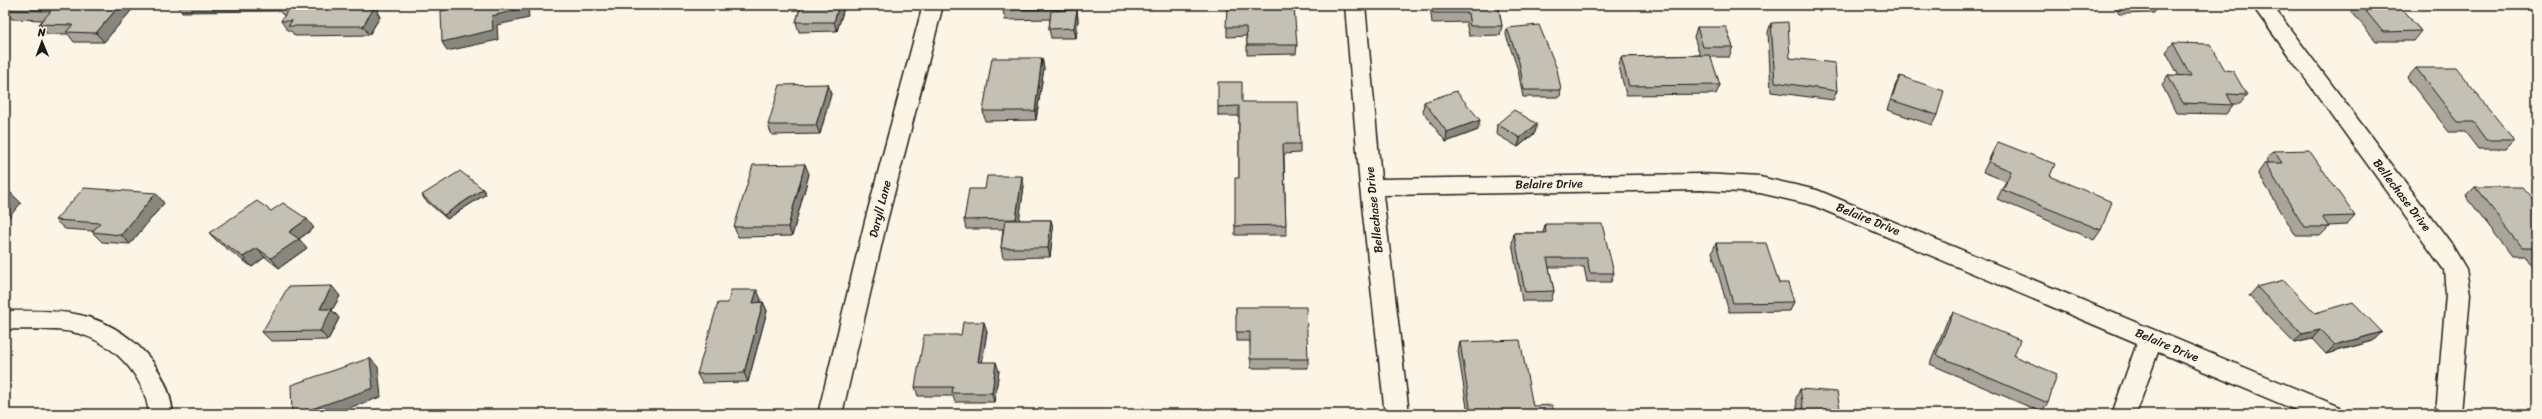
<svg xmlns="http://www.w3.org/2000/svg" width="2542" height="419" viewBox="0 0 2542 419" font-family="Sriracha,sans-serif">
  <rect width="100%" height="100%" fill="#fcf5e5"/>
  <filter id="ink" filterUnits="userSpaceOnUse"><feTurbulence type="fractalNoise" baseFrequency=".025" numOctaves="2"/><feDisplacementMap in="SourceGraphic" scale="8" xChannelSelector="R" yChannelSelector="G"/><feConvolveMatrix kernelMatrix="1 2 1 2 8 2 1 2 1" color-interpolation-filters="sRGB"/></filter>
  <g filter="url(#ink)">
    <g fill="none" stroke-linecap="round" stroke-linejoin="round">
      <defs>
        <path id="minor" d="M923,5H943L887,221L842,414H818L865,221Z
          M1345,5H1365L1381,179L1701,174L1760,177L1817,190L2340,407L2343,414H2305L2158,352L2136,414H2112L2137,343L1812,205L1760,193L1701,190L1383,195L1409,414H1385L1360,187Z
          M2252,5H2272L2450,242L2466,269L2470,294L2460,414H2436L2446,294L2444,270Z
          M5,311C26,311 48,310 69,313C121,320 168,361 173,414H149C145,375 112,340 72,332C50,328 27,330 5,329Z"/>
      </defs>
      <use href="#minor" stroke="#1c1c1c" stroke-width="3"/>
      <use href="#minor" fill="#fcf5e5" fill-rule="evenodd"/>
    </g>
    <path fill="#a9a59a" stroke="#1c1c1c" d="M136,5L104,42H74L68,34H47L39,24L43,20L12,19L5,11V9Z
      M176,5H381L377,12L380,17L369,35L295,36L291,31H288L281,21L285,15H283L279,11L182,12Z
      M801,5H857L856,7L844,8L837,31L799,32L796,22Z
      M1004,5H1060V10H1077L1078,20L1076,38H1051L1049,29L1050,19L1005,20L1003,10Z
      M1430,5H1498L1502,26L1500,35L1469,36L1466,22L1432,23Z
      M2114,5H2159L2154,13L2119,14Z
      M2346,5H2398L2421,31L2413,41H2376Z
      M1227,8L1297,45L1296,54L1247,55V36L1227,37Z
      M1771,23L1790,58L1837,91L1833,100L1771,92L1768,32Z
      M1697,27L1733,47L1729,57H1710L1720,85L1716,94L1626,95L1619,66L1621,57L1700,55L1694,37Z
      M1507,28L1561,90L1560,97H1523L1518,70L1506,35Z
      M2173,43L2225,70L2247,95L2240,104H2232L2233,105L2226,114L2176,113L2162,85L2168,75L2179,76L2166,52Z
      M1042,58L1044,68L1036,120L985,121L983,111Z
      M2416,68L2514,140L2505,149H2478L2465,132H2449L2407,78Z
      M1900,76L1937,115L1932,125L1887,110L1895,86Z
      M828,84L831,94L820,134L772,135L768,125Z
      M1242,102L1300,144V153L1284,154L1286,235H1235V226L1239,178V116H1218V107Z
      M1424,102L1478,130L1446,142L1423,112Z
      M1497,124L1535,133L1518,147L1496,134Z
      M1998,142L2050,176L2101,230L2094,240L1997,199L2006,181L1983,172L1993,151Z
      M2274,151L2355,216L2347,225L2328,226L2329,227L2320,236H2296L2258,173L2265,163H2268L2266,160Z
      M809,174L792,236L738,237L734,227Z
      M1024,186L1019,220H1051L1053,229L1050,257L1003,258L1001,248L1003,229H966L964,220L985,189Z
      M2475,187L2537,204V266H2533L2526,256H2512L2466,196Z
      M486,194L447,219L425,200L422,195Z
      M164,203L130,244L102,242L92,232L93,231L65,229L55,220Z
      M271,211L314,228L299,239L307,248L279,268L265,257L252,267L218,242L209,233Z
      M1545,224L1614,273L1611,282H1587L1584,267H1549L1554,291L1551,301H1522L1512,243L1514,233H1543Z
      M1716,243L1779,283L1794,302L1790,311L1729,312L1712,252Z
      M2257,287L2315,313L2382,332L2373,341L2326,354L2312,339L2294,343L2249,296Z
      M340,296L332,310L339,318L328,340L271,341L262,332Z
      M761,299L760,302H763L767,311L748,382L702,383L697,374L728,303Z
      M1236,307L1308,359V368H1251L1250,341H1237Z
      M1953,312L2048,403L2041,412L1930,364L1947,321Z
      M987,331L982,362L999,371L994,402H955L953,396H918L915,387L961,335Z
      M1460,342L1533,406L1554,414H1468L1458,351Z
      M2537,380V414H2535Z
      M1800,389L1841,414H1798L1796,398Z"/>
    <path fill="#89867d" stroke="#1c1c1c" d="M120,5H136L104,42L96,33Z
      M369,5H381L377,12L380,17L369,35L363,26L367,8Z
      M524,5H528L529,18L497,25L498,40L447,51L442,42L492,16Z
      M839,5H843L844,8L837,31L834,22Z
      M1058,5H1060L1058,19L1057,9Z
      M1077,10L1078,20L1076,38L1074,28Z
      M1042,58L1044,68L1036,120L1035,111Z
      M828,84L831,94L820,134L816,125Z
      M1480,120L1478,130L1446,142L1447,132Z
      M1537,124L1535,133L1518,147L1520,138Z
      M805,164L809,174L792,236L788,227Z
      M1022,176L1024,186L1018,229L1016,219Z
      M483,189L486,194L447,219L444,215Z
      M11,193L21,203L5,222V201Z
      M156,193L164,203L130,244L121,235Z
      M307,219L314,228L299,239L307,248L279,268L271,258L289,232Z
      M1051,220L1053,229L1050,257L1048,248Z
      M257,248L265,257L252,267L243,257Z
      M332,286L340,296L332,310L339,318L328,340L320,331V309Z
      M757,290L761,299L758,312L753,303Z
      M763,302L767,311L748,382L744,373Z
      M984,322L987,331L981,371L978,362Z
      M2320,330L2312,339L2294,343L2302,334Z
      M2382,332L2373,341L2326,354L2335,345Z
      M370,358L378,367L381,397L331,414H297Z
      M996,362L999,371L994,402L992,393Z"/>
    <path fill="#c4c0b3" stroke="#1c1c1c" d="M8,5H120L96,33L66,32L73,25L39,24L51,11L5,10V9Z
      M276,5H369L367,8H374L363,26H288L292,21H281L291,5L276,6Z
      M453,5H524V8L492,16L493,30L442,42L441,11L453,8Z
      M801,5H839L834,22H796Z
      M1004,5H1058L1057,9L1003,10Z
      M1432,5H1498L1502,26H1470L1468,13H1433Z
      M2361,5H2398L2421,31L2383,32Z
      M1294,7L1297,45H1247L1246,27H1226L1227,8Z
      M1077,10L1074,28L1049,29L1051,11Z
      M1788,22L1790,58L1835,63L1837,91L1775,82L1771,23Z
      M1539,25L1557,69L1561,90H1524L1519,62L1507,28Z
      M1697,27H1726L1733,47H1703Z
      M2173,43L2210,44L2225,70L2233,71L2247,95L2227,94L2233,105L2183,103L2168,75L2191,76Z
      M1710,55L1720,85L1629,86L1621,57Z
      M992,58H1042L1035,111H983Z
      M2416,68H2456L2514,140H2487L2474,122H2458Z
      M1900,76L1944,91L1937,115L1891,100Z
      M1218,82H1242V102H1298L1300,144H1283L1286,225L1235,226V178H1239V106L1218,107Z
      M828,84L816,125H768L780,85Z
      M1456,91L1480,120L1447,132L1424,102Z
      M1514,110L1537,124L1520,138L1497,124Z
      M1998,142L2055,164L2050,176L2112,202L2101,230L2003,190L2011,171L1989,162Z
      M2309,150L2355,216L2322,217L2329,227H2304L2265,163H2282L2274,151Z
      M805,164L788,227H734L753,165Z
      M460,171L483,189L444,215L422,195Z
      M987,176H1022L1016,219L964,220L969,189H985Z
      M2475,187H2522L2537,204V249L2536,247H2522Z
      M84,188L156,193L121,235L92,232L100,223L55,220Z
      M5,193H11L5,201Z
      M257,201L271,211L283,203L307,219L289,232L299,239L271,258L257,248L243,257L209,233Z
      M1005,220H1051L1048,248H1001Z
      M1545,224H1602L1614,273H1590L1587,258H1547L1554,291L1525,292L1514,233H1546Z
      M1716,243H1766L1779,283H1788L1794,302L1733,303Z
      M2284,280L2315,313L2353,302L2382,332L2335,345L2320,330L2302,334L2257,287Z
      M332,286L320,309H332L320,331L262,332L288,287Z
      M731,290H757L753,303L763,302L744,373L697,374L718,303H728Z
      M1236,307H1306L1308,359H1250V332H1236Z
      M1953,312L2020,340L2014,356L2057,374L2048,403L1936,355Z
      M963,322H984L978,362H996L992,393H952L953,387H915L924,335H961Z
      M1520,340L1533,406L1552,405L1554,414H1513V411L1471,413L1460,342Z
      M370,358L373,388L297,414H292L291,385Z
      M1800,389L1837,392L1841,414H1804Z"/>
  </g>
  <g text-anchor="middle" stroke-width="4" stroke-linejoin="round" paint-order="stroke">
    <g font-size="12" fill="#1c1c1c" stroke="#fcf5e5">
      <text transform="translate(1549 184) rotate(-1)" y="4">Belaire Drive</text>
      <text transform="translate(2402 195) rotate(53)" y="4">Bellechase Drive</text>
      <text transform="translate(880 209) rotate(-76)" y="4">Daryll Lane</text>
      <text transform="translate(1374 210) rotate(-96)" y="4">Bellechase Drive</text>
      <text transform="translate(1868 219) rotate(22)" y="4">Belaire Drive</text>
      <text transform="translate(2167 345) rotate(23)" y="4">Belaire Drive</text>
    </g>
  </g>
  <rect width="2542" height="419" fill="none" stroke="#fcf5e5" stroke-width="20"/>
  <rect x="10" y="10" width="2522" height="399" fill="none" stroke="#1c1c1c" stroke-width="1.5" filter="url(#ink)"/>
  <g transform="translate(42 42) rotate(359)" stroke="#fcf5e5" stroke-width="3" paint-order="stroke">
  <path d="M0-3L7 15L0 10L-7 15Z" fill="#1c1c1c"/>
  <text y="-6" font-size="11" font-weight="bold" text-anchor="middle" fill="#1c1c1c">N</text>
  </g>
</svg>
